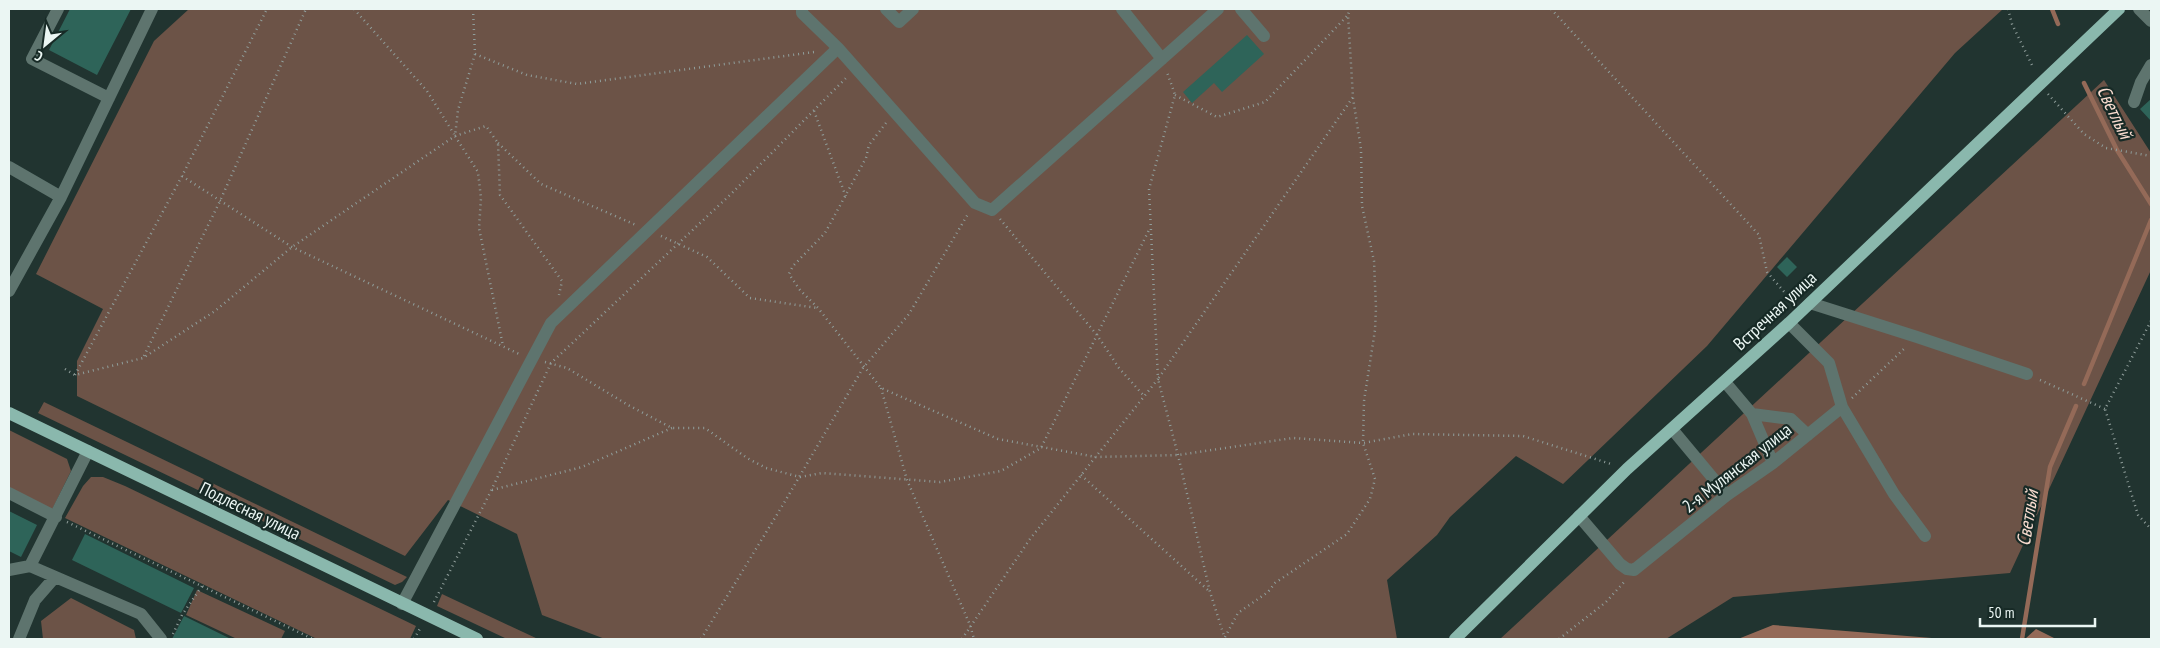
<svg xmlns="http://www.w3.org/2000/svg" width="2160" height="648" viewBox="0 0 2160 648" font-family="'PT Sans Narrow',sans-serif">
  <rect width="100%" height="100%" fill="#213430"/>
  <path fill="#6c5347" d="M189,9H2003L1955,53L1707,346L1563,484L1516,456L1450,517L1437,535L1387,580L1397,639H605L542,615L517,534L448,500L405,556L77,396V361L103,309L36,274L154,41Z
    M2104,80L2151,153V270L2010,573L1733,597L1666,639H1500Z
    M44,402L407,577L402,582L395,585L38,413Z
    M9,430L67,459L71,471L51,512L9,490Z
    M91,477H103L125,486L416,626L410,639H317L65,518L83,486Z
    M197,590L285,631L281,639H237L186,615Z
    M442,594L538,639H507L437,606Z
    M71,598L134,630L136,639H43L41,621Z"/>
  <path fill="#946a58" d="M1773,625L1944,639H1947H1738Z
    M2036,629L2056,639H2025Z"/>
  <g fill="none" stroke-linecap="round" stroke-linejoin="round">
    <path stroke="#946a58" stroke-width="4.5" d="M2052,9L2058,24
      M2084,83L2117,150L2151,204
      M2084,384L2151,220
      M2022,639L2050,467L2076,406"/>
  </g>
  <path fill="#2e6459" d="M70,9H131L97,75L49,50Z
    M1247,35L1264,54L1222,92L1214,83L1192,103L1183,92Z
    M2151,99V121L2140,109Z
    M1787,257L1797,267L1787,277L1777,267Z
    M9,511L37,525L21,557L9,551Z
    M85,534L194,588L181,613L72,560Z
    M184,616L231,639H172Z"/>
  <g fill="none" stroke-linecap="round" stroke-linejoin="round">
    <path stroke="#909e9b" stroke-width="2.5" stroke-dasharray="1 4" stroke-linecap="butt" d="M354,9L427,91L454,134
      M473,9L475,54L458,110L455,136L478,172L481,198L479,228L503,346
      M1551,9L1759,235L1767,272L1792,301
      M2008,9L2012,24L2032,65
      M475,54L527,75L577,84L814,52
      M2048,94L2084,134L2106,148L2151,156
      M1175,95L1217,117L1265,102L1348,15
      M814,111L846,197
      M886,123L869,145L866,158L825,233L793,266L789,274L800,290L818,308L881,388L998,439L1096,457L1178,455L1293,438L1363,443L1412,434L1523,436L1611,464
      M498,143L541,184L636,225
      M182,176L292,247L519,354
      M1000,219L1097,335L1119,368L1144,396
      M661,236L707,257L750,298L817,308
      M2151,321L2105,409L2138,515L2151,529
      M144,356L220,201L306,9
      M545,362L567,368L628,405L672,428H705L747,458L766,468L800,477L822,473L940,482L1001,471L1041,448L1150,228
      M65,369L75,375L143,358L215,311L292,247L455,136L486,126L498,143L500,195L562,281L559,295
      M75,375L182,176L267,9
      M2040,380L2105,409
      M881,388L907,480L970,625L974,639
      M1852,398L1905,348
      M1081,475L1209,591
      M492,490L582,467L672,428
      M67,522L313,639
      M434,602L491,491L551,363L731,194L846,78
      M173,634L182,615L202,586
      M1225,637L1238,613L1268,592L1275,583L1347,534L1370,499L1375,479L1363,443L1364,401L1375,330L1376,308L1374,261L1362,206L1361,149L1353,98
      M414,639L421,627
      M701,639L784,503L863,368L909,314L968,214
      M962,639L1030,539L1158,379L1149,189L1175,95L1167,72
      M1225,639L1210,592L1178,455L1158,379L1353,97L1348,15L1350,9
      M1559,639L1606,602L1625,581"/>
    <path stroke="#5e746e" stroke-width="12" d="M58,9L32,59L109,98
      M886,9L899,22L913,9
      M1122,9L1162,59
      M1241,9L1264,36
      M2139,9L2151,21
      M838,48L975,203L992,210L1218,9
      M2134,102L2141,82L2151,65
      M9,167L61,197L9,291
      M61,197L152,9
      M1810,303L1917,337L2027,374
      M1725,382L1752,414L1791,419L1808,435
      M1842,407L1894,494L1925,536
      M1752,414L1773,463
      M1672,429L1727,495
      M88,451L30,566L141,614L161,639
      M9,493L56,517
      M1579,516L1620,564L1627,569L1634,570L1727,495L1773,463L1842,407L1829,363L1789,323
      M9,570L30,566
      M402,604L551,323L838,48L802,13V9
      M19,639L35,600L55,577"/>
    <path stroke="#8ab8ad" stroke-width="12" d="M9,413L477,639
      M1455,639L1627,469L1789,323L2119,9"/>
  </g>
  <g text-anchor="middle" stroke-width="4.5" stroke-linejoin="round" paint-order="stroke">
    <g font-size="18" fill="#ebf6f3" stroke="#172a26">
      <text transform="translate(1775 311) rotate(-43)" y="6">Встречная улица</text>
      <text transform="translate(1737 468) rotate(-38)" y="6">2-я Мулянская улица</text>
      <text transform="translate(250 511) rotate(26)" y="6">Подлесная улица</text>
    </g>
    <g font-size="19" font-style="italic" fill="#f9dcd0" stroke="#172a26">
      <text transform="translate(2115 112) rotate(64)" y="7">Светлый</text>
      <text transform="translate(2027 518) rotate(-81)" y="7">Светлый</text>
    </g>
  </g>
  <rect width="2160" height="648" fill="none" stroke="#ebf6f3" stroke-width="20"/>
  <g transform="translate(45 45) rotate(209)" stroke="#172a26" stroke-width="4" paint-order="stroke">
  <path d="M0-4L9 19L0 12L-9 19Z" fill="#ebf6f3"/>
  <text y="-8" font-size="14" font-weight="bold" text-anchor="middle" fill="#ebf6f3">С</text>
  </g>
  <path d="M1980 618v8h115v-8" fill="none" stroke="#ebf6f3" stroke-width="2.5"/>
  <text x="1988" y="618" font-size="15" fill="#ebf6f3" stroke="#172a26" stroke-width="4" paint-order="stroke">50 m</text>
</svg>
